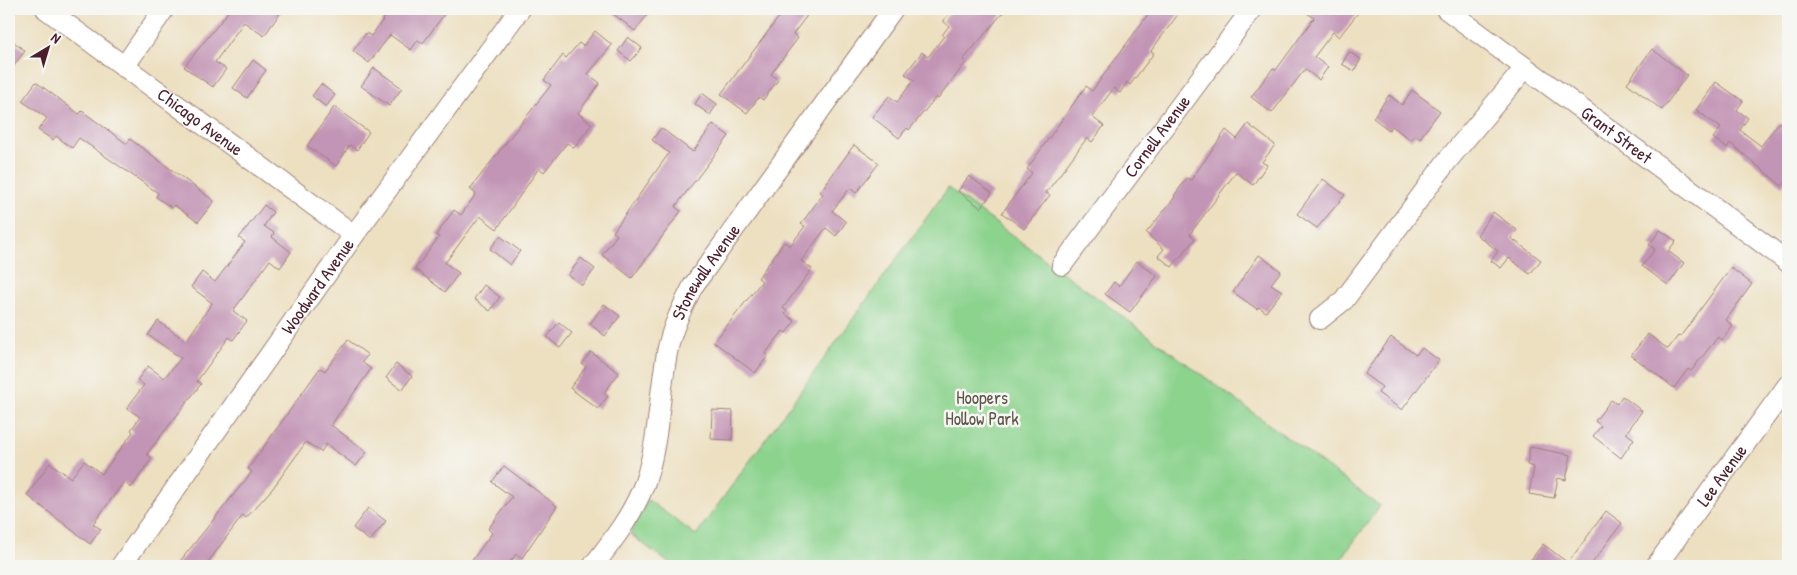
<svg xmlns="http://www.w3.org/2000/svg" width="1797" height="575" viewBox="0 0 1797 575" font-family="'Patrick Hand',sans-serif">
  <rect width="100%" height="100%" fill="#f6f6f2"/>
  <filter id="ink" filterUnits="userSpaceOnUse"><feTurbulence type="fractalNoise" baseFrequency=".02" numOctaves="2"/><feDisplacementMap in="SourceGraphic" scale="10" xChannelSelector="R" yChannelSelector="G"/><feConvolveMatrix kernelMatrix="1 2 1 2 8 2 1 2 1" color-interpolation-filters="sRGB"/></filter>
  <filter id="wash" filterUnits="userSpaceOnUse"><feTurbulence type="fractalNoise" baseFrequency=".0096" numOctaves="4" result="noise"/><feDisplacementMap in="SourceGraphic" scale="20" xChannelSelector="R" yChannelSelector="G"/><feGaussianBlur stdDeviation="1.12" result="paint"/><feColorMatrix in="noise" values="0 0 0 0 0 0 0 0 0 0 0 0 0 0 0 0 0 1.4 0 .05"/><feComposite in="paint" operator="in"/></filter>
  <g filter="url(#wash)">
    <rect width="100%" height="100%" fill="#ede0c1"/>
    <path fill="#8cd38e" stroke="#6b795c" d="M948,188L1380,506L1336,566H673L630,534L648,500L696,535Z"/>
    <g id="blocks">
      <path fill="#c294b5" d="M226,9H283L264,36L244,22L215,62L226,69L213,87L184,67L225,16L228,11Z
        M391,9H448L423,43L418,40L411,50L390,35L369,63L353,51L366,33L371,36Z
        M607,9H652L635,31Z
        M785,9H812L793,34L798,38L771,74L778,80L763,100L759,97L747,113L721,94Z
        M953,9H1006L963,60L966,62L938,99L936,97L909,130L907,128L899,138L872,117L889,96L897,102L914,80L905,74L922,52L928,57L944,36L942,35L949,26L943,21Z
        M1152,9H1182L1151,51L1154,53L1130,85L1127,82L1120,93L1114,88L1092,117L1104,126L1092,142L1087,138L1046,193L1050,195L1024,229L1002,213L1032,173L1027,169L1086,86L1092,91Z
        M1302,9H1361L1339,37L1333,32L1314,57L1328,67L1319,80L1305,69L1272,113L1251,97L1273,68L1276,70L1314,18Z
        M595,31L612,45L588,74L600,83L578,113L592,124L574,148L567,143L544,172L539,168L497,229L480,216L445,263L459,273L445,292L415,269L439,237L436,235L454,210L461,215L476,194L470,189L551,85L544,80L563,55L566,58L579,43L583,46Z
        M628,37L642,48L631,61L618,51Z
        M9,38L25,51L9,72Z
        M1652,49L1687,75L1662,110L1627,83Z
        M1349,52L1361,59L1354,71L1342,64Z
        M253,60L266,70L247,98L233,88Z
        M374,68L402,88L389,106L361,86Z
        M36,82L79,114L82,111L127,144L130,139L214,201L198,222L174,205L172,208L156,197L158,193L79,138L72,148L56,136L53,140L38,130L47,118L22,101Z
        M1716,82L1743,101L1737,110L1748,118L1740,130L1761,146L1779,122L1788,129V179L1782,186L1730,143L1727,148L1713,138L1721,128L1696,110Z
        M321,84L335,95L326,107L312,96Z
        M1412,90L1440,111L1420,138L1415,135L1411,140L1392,126L1389,130L1373,118L1389,95L1402,105Z
        M702,93L717,104L710,115L695,104Z
        M334,107L369,132L357,150L350,145L336,166L307,146Z
        M713,124L729,136L675,207L681,211L632,278L602,255L617,235L613,232L669,153L652,140L661,128L693,152Z
        M1248,124L1275,145L1262,162L1267,165L1253,185L1236,172L1190,234L1195,239L1172,267L1158,256L1164,249L1146,233L1175,197L1174,196L1187,178L1191,180L1226,130L1237,139Z
        M854,145L879,163L856,193L850,188L832,211L846,222L836,236L826,228L801,261L812,269L783,308L787,311L785,314L795,321L786,333L783,331L765,354L768,356L755,373L714,342L762,281L758,278L784,242L790,246L805,226L801,224L823,194L820,192Z
        M969,176L992,193L981,208L958,191Z
        M1323,179L1345,195L1317,228L1297,214Z
        M264,205L273,212L264,226L274,233L272,237L291,252L280,268L270,260L233,311L247,321L233,340L229,337L197,381L201,384L147,454L152,458L131,488L124,482L93,524L101,529L90,544L27,495L50,463L71,478L84,461L102,474L133,432L131,430L140,417L127,408L144,385L137,380L148,366L164,378L181,358L148,335L158,321L186,341L212,303L191,287L202,272L215,282L245,242L239,238Z
        M1493,212L1517,230L1511,238L1541,260L1530,274L1509,258L1501,268L1491,261L1498,251L1477,235Z
        M1660,230L1676,241L1668,251L1684,263L1668,285L1642,266L1655,249L1649,245Z
        M500,236L520,251L510,265L490,249Z
        M1259,255L1281,271L1271,284L1282,291L1266,312L1259,307L1257,309L1233,292Z
        M581,258L595,269L582,285L568,275Z
        M1137,261L1157,276L1130,312L1105,294L1114,282L1119,286Z
        M1731,268L1752,284L1726,320L1733,326L1722,340L1718,337L1691,371L1688,369L1674,388L1631,355L1648,334L1668,349L1678,336L1680,337Z
        M484,285L500,297L490,311L474,299Z
        M604,304L620,316L605,336L590,324Z
        M559,322L572,333L560,348L547,337Z
        M1391,337L1416,355L1422,348L1439,360L1402,410L1378,393L1382,387L1364,374Z
        M348,340L368,355L362,362L371,369L331,425L367,452L356,466L326,444L321,452L306,442L273,488L246,518L243,515L205,566H176L252,472L248,469L320,368L325,371Z
        M591,352L619,373L604,393L608,396L598,409L570,388L586,367L582,364Z
        M396,364L412,376L402,390L386,378Z
        M1622,396L1642,411L1626,433L1634,439L1621,458L1593,436L1601,426L1595,421L1611,400L1617,404Z
        M712,410L733,411L732,440L711,439Z
        M1530,447L1571,455L1566,480L1558,478L1554,498L1529,494L1534,467L1527,465Z
        M504,466L557,506L522,558L516,554L507,566H468L492,533L488,529L512,497L492,482Z
        M368,508L386,521L370,541L353,528Z
        M1606,511L1622,523L1590,566H1526L1543,544L1568,563Z"/>
    </g>
  </g>
  <g filter="url(#ink)">
    <use href="#blocks" fill-opacity="0" stroke="#9c8076" stroke-width="1"/>
    <g fill="none" stroke-linecap="round" stroke-linejoin="round">
      <defs>
        <g id="minor">
          <path id="s1" d="M46,9L354,235"/>
          <path id="s2" d="M1446,9L1788,262"/>
          <path d="M124,67L164,9"/>
          <path id="s3" d="M1062,265L1252,9"/>
          <path d="M1320,319L1344,300L1447,161L1525,68"/>
          <path id="s4" d="M121,566L354,235L520,9"/>
          <path id="s5" d="M593,566C613,540 634,513 645,482C659,441 659,396 667,353C671,329 682,308 693,286L893,9"/>
          <path id="s6" d="M1656,566L1788,385"/>
        </g>
      </defs>
      <use href="#minor" stroke="#9c8076" stroke-width="22"/>
      <use href="#minor" stroke="#fff" stroke-width="20"/>
    </g>
  </g>
  <g text-anchor="middle" stroke-width="5" stroke-linejoin="round" paint-order="stroke">
    <g font-size="18" fill="#4a1f2b" stroke="#f6f6f2">
      <text dy="6" stroke="none"><textPath href="#s1" startOffset="191">Chicago Avenue</textPath></text>
      <text dy="6" stroke="none"><textPath href="#s2" startOffset="212">Grant Street</textPath></text>
      <text dy="6" stroke="none"><textPath href="#s3" startOffset="160">Cornell Avenue</textPath></text>
      <text dy="6" stroke="none"><textPath href="#s5" startOffset="321">Stonewall Avenue</textPath></text>
      <text dy="6" stroke="none"><textPath href="#s4" startOffset="342">Woodward Avenue</textPath></text>
      <text dy="6" stroke="none"><textPath href="#s6" startOffset="112">Lee Avenue</textPath></text>
    </g>
    <g font-size="18" fill="#5e5549" stroke="#f6f6f2">
      <text x="982" y="404">Hoopers<tspan x="982" dy="21">Hollow Park</tspan></text>
    </g>
  </g>
  <rect width="1797" height="575" fill="none" stroke="#f6f6f2" stroke-width="30"/>
  <g transform="translate(48 48) rotate(38)" stroke="#f6f6f2" stroke-width="4" paint-order="stroke">
  <path d="M0-4L9 19L0 12L-9 19Z" fill="#4a1f2b"/>
  <text y="-8" font-size="14" font-weight="bold" text-anchor="middle" fill="#4a1f2b">N</text>
  </g>
</svg>
